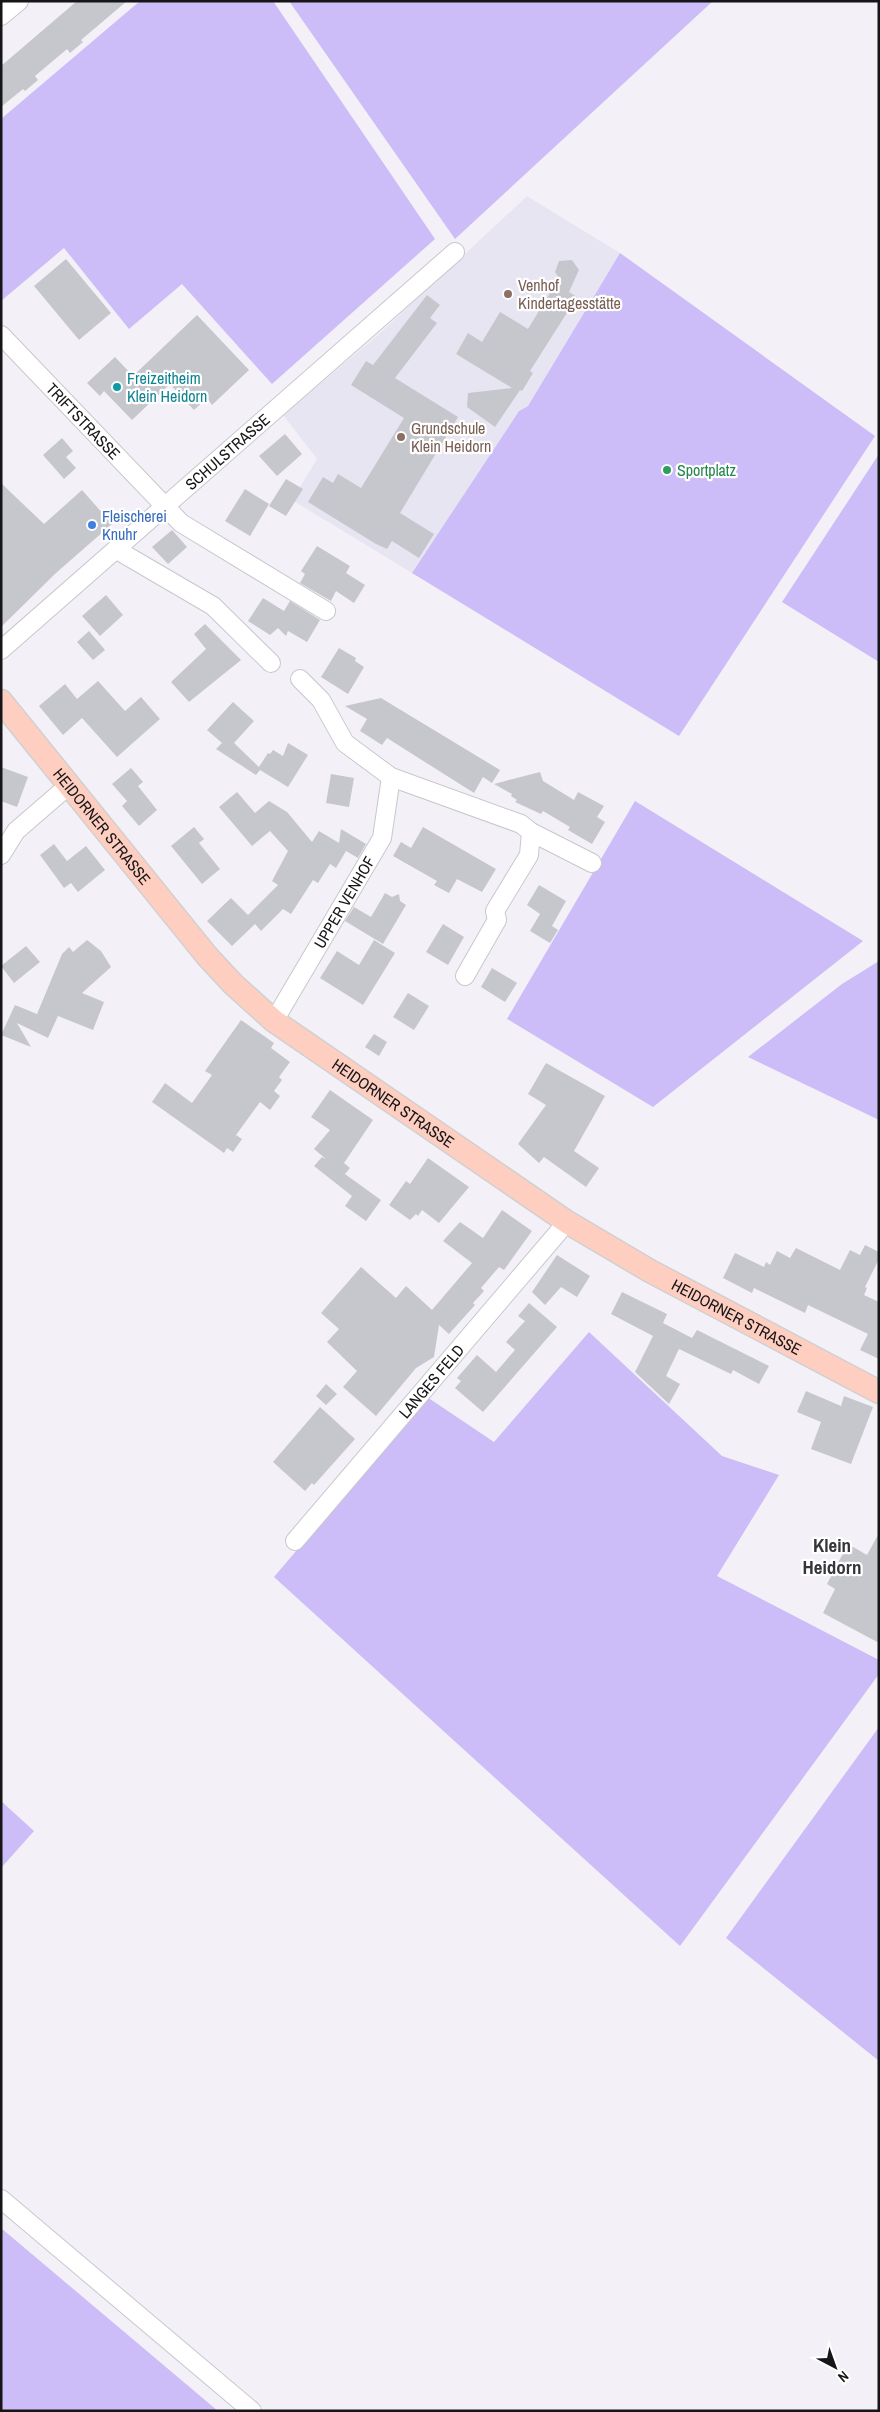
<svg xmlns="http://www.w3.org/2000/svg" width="880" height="2412" viewBox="0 0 880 2412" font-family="'Archivo Narrow',sans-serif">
  <rect width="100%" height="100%" fill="#f3f1f7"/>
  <path fill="#e8e5f2" d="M527,196L620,253L528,406L519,411L412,573L292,500L317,459L283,415L378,335Z"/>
  <path fill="#ccbcf8" d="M140,1H273L435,239L272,384L182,284L129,329L64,248L1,301V119Z
    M289,1H713L455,239Z
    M620,253L875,436L679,736L412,573L519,411L528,406Z
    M879,454V662L782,602Z
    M635,801L863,941L653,1107L507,1019Z
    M879,961V1120L748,1057L842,984Z
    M589,1332L722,1456L779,1475L717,1576L879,1660V1674L680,1946L274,1577L427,1397L494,1442Z
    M879,1727V2061L726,1938Z
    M1,1801L34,1831L1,1868Z
    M1,2228L218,2411H1Z"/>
  <path fill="#c6c7cc" d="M77,1H127L81,40L83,42L70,53L67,49L35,76L38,80L25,91L23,89L1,107V66Z
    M66,259L111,313L79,340L34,286Z
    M572,260L579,270L569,292L577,297L530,371L533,373L522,391L520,390L495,427L467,407L468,393L512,388L456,354L468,333L482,342L500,312L528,329L559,278L555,272L559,261Z
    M427,295L440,305L430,318L437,323L395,378L458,417L400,513L434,534L419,558L392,541L387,549L376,544L308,502L323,477L333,483L338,474L361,488L404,418L351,385L366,361L373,365Z
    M197,315L249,370L212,405L207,398L194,410L170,384L132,420L104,391L100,396L87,383L115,357L133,376Z
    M285,434L302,454L277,476L259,456Z
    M62,438L73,451L66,457L76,468L64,479L43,455Z
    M286,479L303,489L286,516L269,506Z
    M1,483L44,524L82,490L112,524L56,573L1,627Z
    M245,489L269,504L250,536L225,521Z
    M172,530L187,547L168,564L152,547Z
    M317,546L350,566L346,573L365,585L354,603L336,591L331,601L300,583L305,574L301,571Z
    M106,595L123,615L100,636L82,616Z
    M263,598L284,611L290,601L320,620L307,642L288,631L286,636L278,628L270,635L248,621Z
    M205,624L241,660L189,702L171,682L206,649L194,634Z
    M89,631L105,650L93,660L77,642Z
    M339,648L356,658L355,661L364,667L348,694L321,677Z
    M98,681L125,711L141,697L160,719L117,757L82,718L63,735L39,706L65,684L77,699Z
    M381,698L500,770L492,783L483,777L474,793L387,738L382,745L360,731L367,719L345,706Z
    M233,702L254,721L234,743L259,767L268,753L270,754L273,750L283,756L288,743L308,755L288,787L260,770L256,775L216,749L222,743L207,730Z
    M1,767L28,777L17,807L1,801Z
    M131,768L143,782L138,786L157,810L139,826L122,806L127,801L112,784Z
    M540,772L543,781L574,800L578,792L604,806L597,817L605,822L592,844L568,830L570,827L543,811L541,814L515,802L517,800L511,796L512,794L494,784Z
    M331,774L354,778L349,807L326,803Z
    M237,792L255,813L269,801L287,812L312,842L319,831L339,843L341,829L366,844L358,858L346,851L336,868L330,864L318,883L313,880L291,914L283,909L261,931L255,924L232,946L207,921L231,898L248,915L278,885L272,881L288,851L270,831L252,846L219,807Z
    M194,827L204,839L199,843L220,869L202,884L171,846Z
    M423,827L496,869L482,892L457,879L449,893L434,885L437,881L393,856L401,842L411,848Z
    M54,844L67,861L86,846L105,870L78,892L71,883L64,888L40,855Z
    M539,885L566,901L552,926L558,930L550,943L530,931L540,914L527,905Z
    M385,893L392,897L399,894L400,901L406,905L383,944L345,921L354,907L371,917Z
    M443,924L464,937L448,965L426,952Z
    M87,940L101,951L111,967L82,993L104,1002L93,1030L58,1016L48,1038L17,1023L31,1047L1,1035L15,1005L37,1014L62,954L69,947L73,952Z
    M374,940L395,953L363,1005L320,978L337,951L359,965Z
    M26,946L40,962L14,983L1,966Z
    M492,968L517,983L505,1002L481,987Z
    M408,993L429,1006L414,1030L393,1017Z
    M241,1020L274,1043L271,1048L290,1062L279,1077L282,1080L274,1091L280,1096L270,1110L260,1102L236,1135L242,1139L233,1152L227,1148L224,1153L152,1102L165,1083L192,1103L212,1075L205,1071Z
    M374,1034L387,1042L379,1056L365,1047Z
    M546,1063L605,1096L574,1151L599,1168L586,1187L544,1157L539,1163L518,1144L546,1105L528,1094Z
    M330,1090L373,1120L344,1163L350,1168L345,1174L381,1200L366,1221L345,1206L352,1196L314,1166L322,1157L326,1159L314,1149L330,1130L311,1117Z
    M428,1158L469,1187L439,1223L422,1210L418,1216L416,1214L410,1220L389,1205L406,1181L410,1184Z
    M502,1210L532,1231L504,1270L499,1267L481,1288L484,1291L473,1303L475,1305L449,1334L439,1325L434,1357L416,1368L376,1416L343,1387L357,1371L327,1342L339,1329L321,1313L361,1267L396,1298L406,1286L432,1310L472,1263L443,1241L460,1222L483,1238Z
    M865,1245L879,1252V1259L865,1287L867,1288L864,1295L879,1302V1359L860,1350L868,1334L808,1305L805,1313L754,1288L752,1293L723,1278L735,1253L764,1267L766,1262L770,1265L777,1251L790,1258L796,1248L840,1270L850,1250L860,1255Z
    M557,1255L590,1276L577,1297L561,1287L545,1305L532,1292Z
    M622,1292L667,1314L663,1323L692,1338L697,1330L769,1366L759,1384L733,1370L731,1374L679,1349L666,1376L680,1384L669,1404L635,1372L653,1336L611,1314Z
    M529,1303L557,1327L483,1412L455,1388L461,1381L457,1378L477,1355L496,1372L515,1350L506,1342L525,1321L518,1316Z
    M326,1384L337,1394L326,1405L316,1396Z
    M806,1391L841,1406L844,1396L873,1407L851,1464L811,1449L821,1422L797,1412Z
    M320,1407L355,1439L314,1485L312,1483L305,1491L273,1462Z
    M879,1533V1643L823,1613L835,1589L827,1584L848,1544L867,1555Z"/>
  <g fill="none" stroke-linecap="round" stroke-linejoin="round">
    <defs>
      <g id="minor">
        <path d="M1,16L19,1"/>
        <path id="s1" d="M1,335L181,523L326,611"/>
        <path d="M117,550L213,606L271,663"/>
        <path id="s2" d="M1,650L455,252"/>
        <path d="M300,679L321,700L345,743L391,777L521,824L531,832L592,863"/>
        <path d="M1,855L16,831L68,786"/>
        <path d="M465,976L497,920L495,911L529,855L531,832"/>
        <path id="s3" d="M274,1021L382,838L391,777"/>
        <path id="s4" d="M295,1541L567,1222"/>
        <path d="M1,2199L252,2411"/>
      </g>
      <g id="major">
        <path id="s5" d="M1,701L207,956L233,984L274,1021L567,1222L650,1271L879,1392"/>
      </g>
    </defs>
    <use href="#minor" stroke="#c8c7cd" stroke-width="20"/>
    <use href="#major" stroke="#d0d0d1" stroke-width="25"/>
    <use href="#minor" stroke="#fff" stroke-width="18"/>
    <use href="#major" stroke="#fecec1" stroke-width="22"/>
  </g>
  <g fill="#8d6e63" stroke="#fff" stroke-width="2">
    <circle cx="508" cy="294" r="5"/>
    <circle cx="401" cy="437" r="5"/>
  </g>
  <circle fill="#0f9aa8" stroke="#fff" stroke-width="2" cx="117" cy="387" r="5"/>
  <circle fill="#2e9e5b" stroke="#fff" stroke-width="2" cx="667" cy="470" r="5"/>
  <circle fill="#3f7fe0" stroke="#fff" stroke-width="2" cx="92" cy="525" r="5"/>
  <g text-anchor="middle" stroke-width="4.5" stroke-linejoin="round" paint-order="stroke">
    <g font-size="16" fill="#785e54" stroke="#fff" text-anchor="start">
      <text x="518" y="291">Venhof<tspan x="518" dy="18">Kindertagesstätte</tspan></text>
      <text x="411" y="434">Grundschule<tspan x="411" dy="18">Klein Heidorn</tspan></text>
    </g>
    <g font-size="16" fill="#0d838f" stroke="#fff" text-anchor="start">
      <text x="127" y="384">Freizeitheim<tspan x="127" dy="18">Klein Heidorn</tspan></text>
    </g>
    <g font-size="16" fill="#161517" stroke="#fff">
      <text dy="6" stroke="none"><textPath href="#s1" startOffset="119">TRIFTSTRASSE</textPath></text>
      <text dy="6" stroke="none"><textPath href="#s2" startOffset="301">SCHULSTRASSE</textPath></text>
      <text dy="6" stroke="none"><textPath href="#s5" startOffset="161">HEIDORNER STRASSE</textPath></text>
      <text dy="6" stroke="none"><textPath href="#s3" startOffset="138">UPPER VENHOF</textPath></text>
      <text dy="6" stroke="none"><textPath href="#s5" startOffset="566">HEIDORNER STRASSE</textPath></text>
      <text dy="6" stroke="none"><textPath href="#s5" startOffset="971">HEIDORNER STRASSE</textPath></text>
      <text dy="6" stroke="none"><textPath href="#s4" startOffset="210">LANGES FELD</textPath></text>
    </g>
    <g font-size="16" fill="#27864d" stroke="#fff" text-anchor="start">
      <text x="677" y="476">Sportplatz</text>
    </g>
    <g font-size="16" fill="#366cbe" stroke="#fff" text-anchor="start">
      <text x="102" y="522">Fleischerei<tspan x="102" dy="18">Knuhr</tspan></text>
    </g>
    <g font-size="19" font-weight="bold" fill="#36353a" stroke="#fff">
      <text x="832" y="1552">Klein<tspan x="832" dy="22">Heidorn</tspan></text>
    </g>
  </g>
  <rect width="880" height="2412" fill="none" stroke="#161517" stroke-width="5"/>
  <g transform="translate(835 2367) rotate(139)" stroke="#ffffff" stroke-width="4" paint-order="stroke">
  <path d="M0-4L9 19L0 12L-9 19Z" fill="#161517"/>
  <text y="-8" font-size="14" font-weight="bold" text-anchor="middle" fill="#161517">N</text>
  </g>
</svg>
